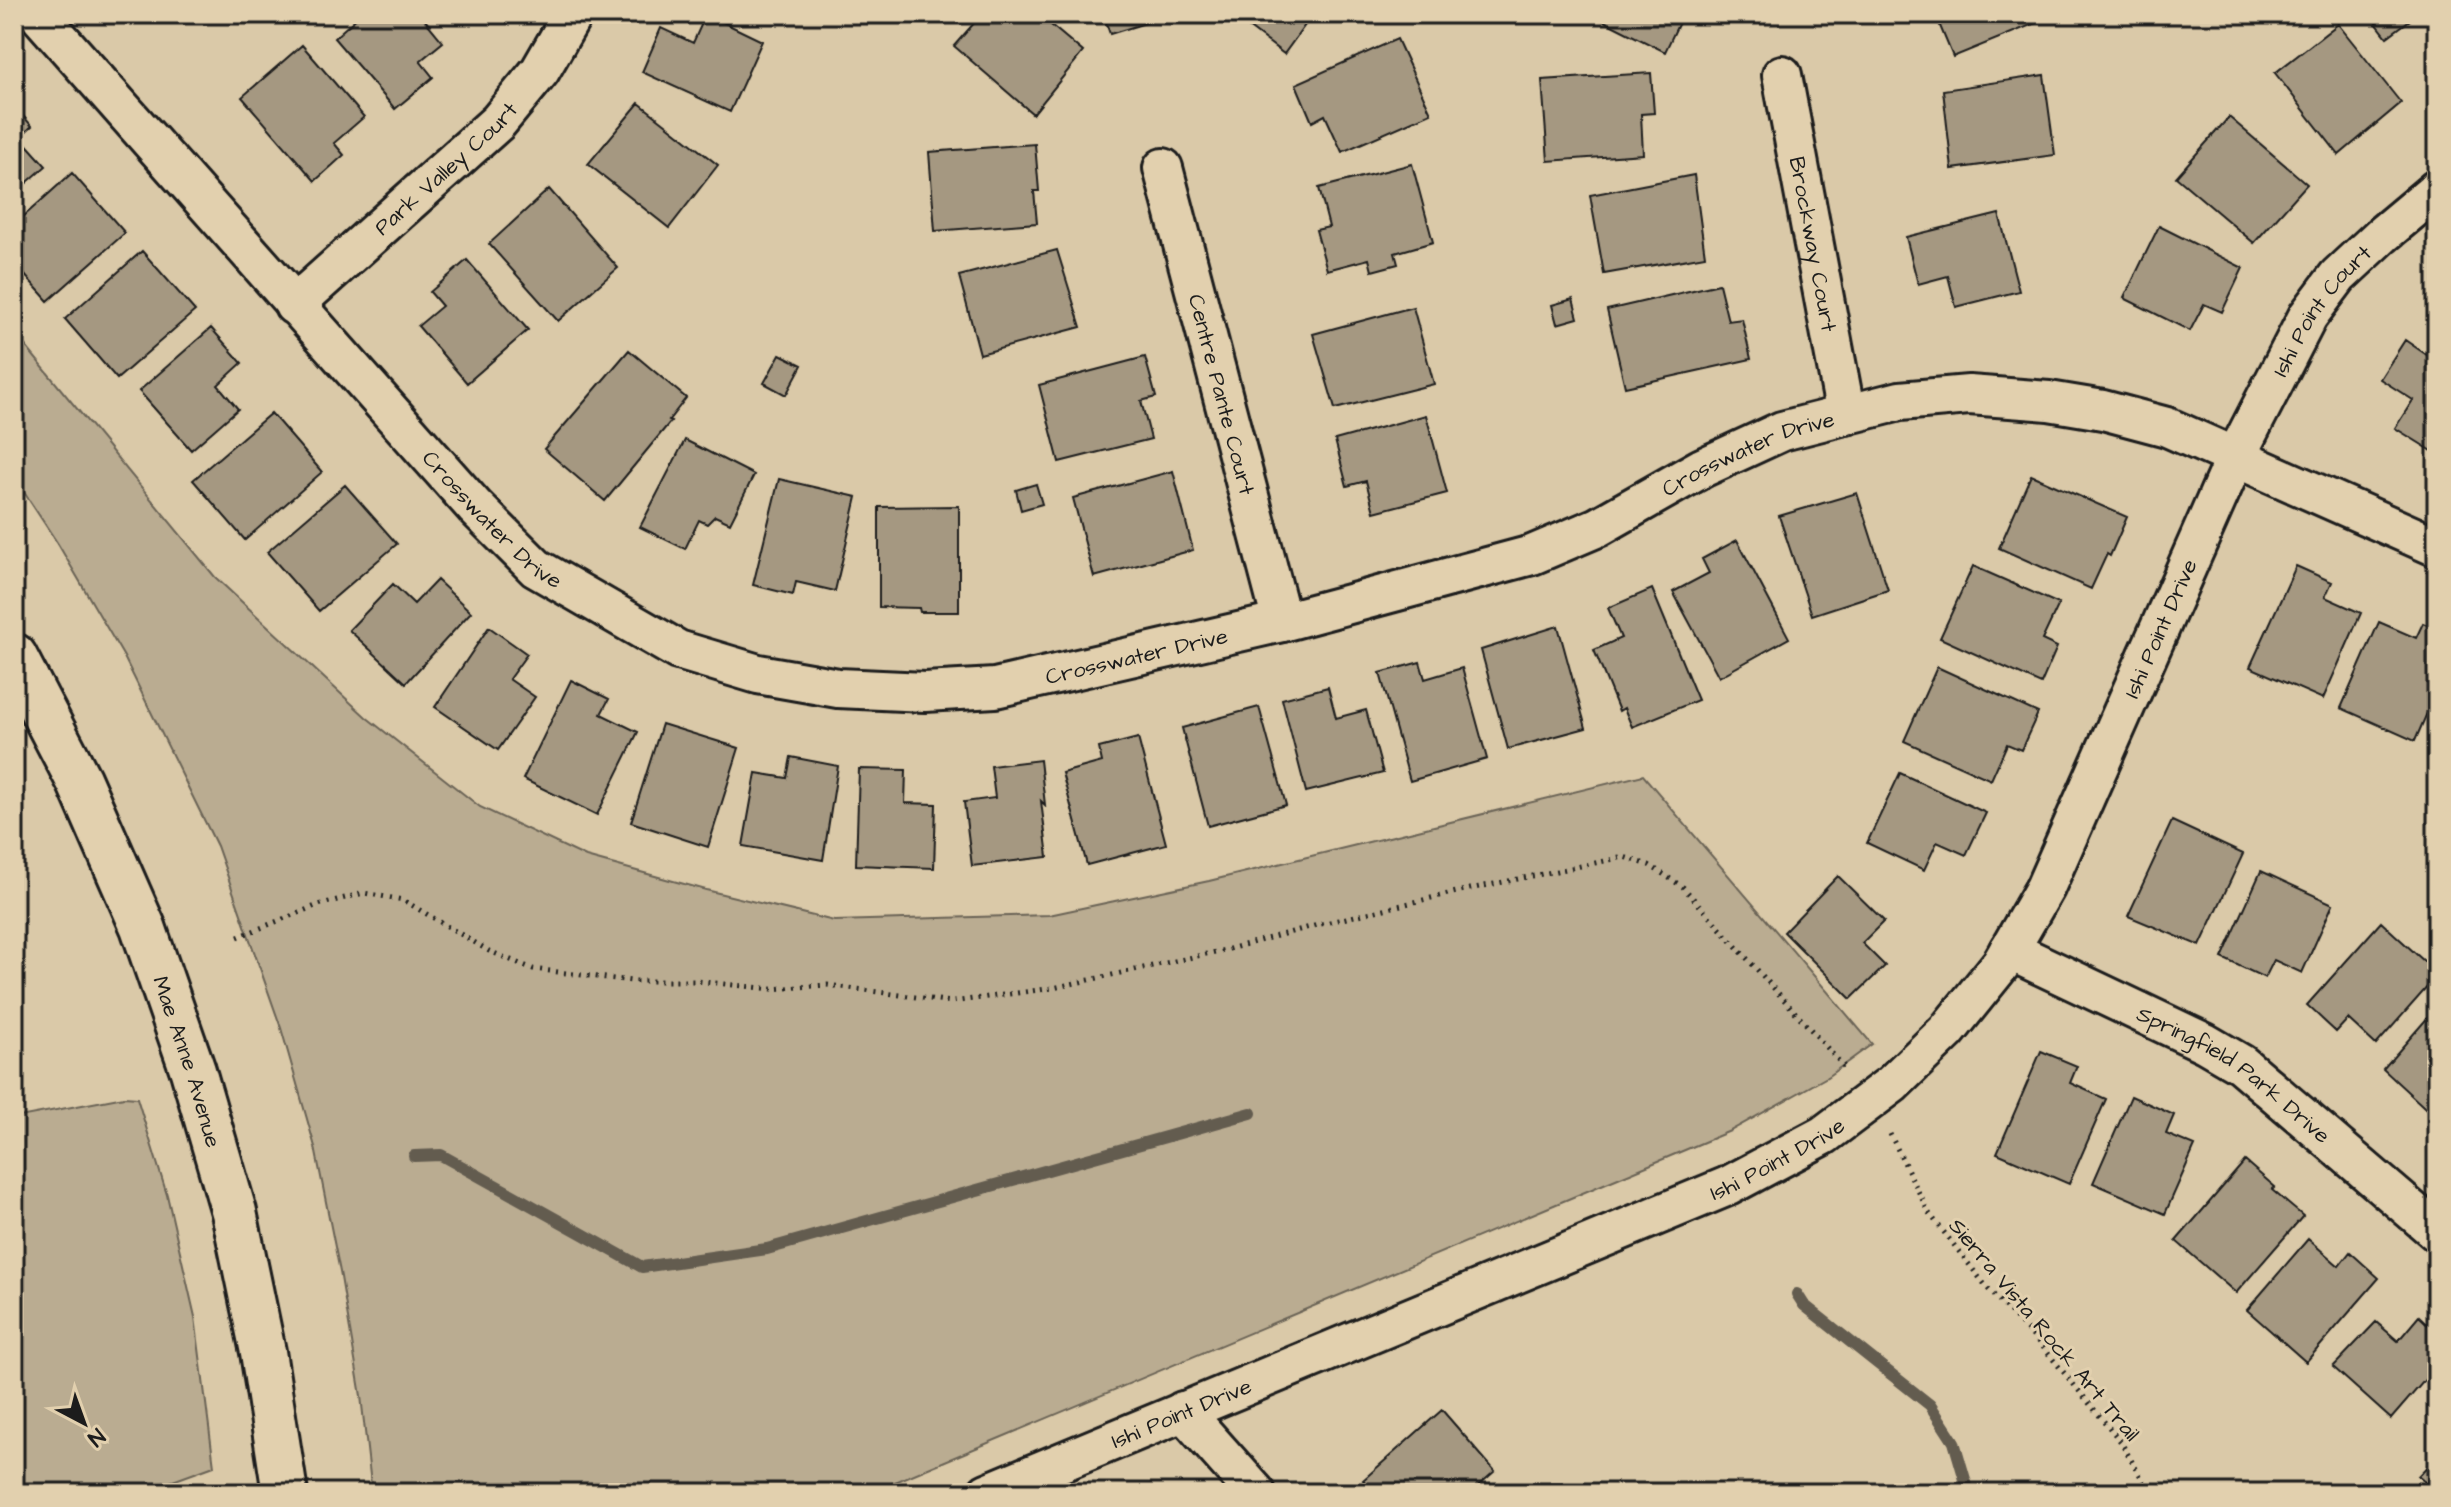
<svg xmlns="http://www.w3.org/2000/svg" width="2451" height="1507" viewBox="0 0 2451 1507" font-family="'Architects Daughter',sans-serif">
  <rect width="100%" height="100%" fill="#dac9a8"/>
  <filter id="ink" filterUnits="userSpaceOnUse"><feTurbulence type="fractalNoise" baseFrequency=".0125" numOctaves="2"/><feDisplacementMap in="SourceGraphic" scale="16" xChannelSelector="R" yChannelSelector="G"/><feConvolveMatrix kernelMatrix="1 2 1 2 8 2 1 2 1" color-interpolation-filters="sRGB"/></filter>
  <g filter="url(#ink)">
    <path fill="#baac91" stroke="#6b6456" stroke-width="2" d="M14,332L215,577L366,717L480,807L586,857L706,890L834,921L1049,915L1209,881L1643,775L1872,1044L1827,1077L1730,1131L869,1493H372L361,1396L341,1277L315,1147L281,1028L217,846L124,657L58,544L14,477Z
      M124,1097L137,1098L167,1195L195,1317L214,1466L170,1482L77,1493H14V1118Z"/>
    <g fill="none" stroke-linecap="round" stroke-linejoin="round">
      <path stroke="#635c50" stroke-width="12" d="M414,1156L441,1155L642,1267L767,1249L1251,1113
        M14,1183H16
        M1797,1294L1804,1305L1930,1405L1954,1442L1969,1493"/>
    </g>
    <path fill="#a59881" stroke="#1c1c1c" stroke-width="2" d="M361,14H420L443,42L420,61L433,77L395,109L334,38Z
      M706,14L762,41L730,112L642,72L661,28L693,43Z
      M982,14H1038L1083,52L1033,114L954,46Z
      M1103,14H1153L1155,20L1110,34Z
      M1256,14H1313L1284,54L1247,26Z
      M1590,14H1683L1665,52Z
      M1935,14H2038L2041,21L1953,57Z
      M2369,14H2418L2387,37Z
      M2338,24L2401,103L2339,155L2275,73Z
      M1397,39L1431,113L1342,152L1325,115L1312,122L1296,84Z
      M302,45L364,117L334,143L344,155L315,181L242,97Z
      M1651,73L1654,113L1641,114L1643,154L1548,161L1542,80Z
      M2044,75L2055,155L1952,169L1943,90Z
      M639,103L718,165L669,228L588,164Z
      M14,106L32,126L20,137L46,166L14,194Z
      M2229,117L2307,184L2254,243L2176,177Z
      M1035,144L1039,191H1034L1037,223L935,231L929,152Z
      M1412,164L1433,242L1395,253L1398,264L1372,271L1369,259L1327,270L1316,230L1329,227L1319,188Z
      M72,173L125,233L48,301L14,263V225Z
      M1694,175L1705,256L1604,274L1590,195Z
      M549,189L618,268L558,321L489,244Z
      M1999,214L2019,291L1956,307L1948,276L1918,284L1906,237Z
      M2159,226L2243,268L2222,312L2204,304L2190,331L2124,298Z
      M1057,250L1081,327L980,354L959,276Z
      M142,251L195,311L117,379L65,319Z
      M467,260L528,330L467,383L418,326L442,306L430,292Z
      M1719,284L1728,321L1742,319L1751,359L1625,387L1607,310Z
      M1573,299L1578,318L1557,324L1552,305Z
      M1413,307L1434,384L1335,409L1313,334Z
      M211,328L242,363L218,385L238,409L191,450L139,391Z
      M2405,340L2437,362V454L2395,428L2413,400L2380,379Z
      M629,350L686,398L669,420L671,421L605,501L544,449Z
      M780,354L802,365L786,395L764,383Z
      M1145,357L1156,397L1141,401L1151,439L1059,462L1039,385Z
      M271,413L322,472L245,540L193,480Z
      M1426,415L1447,493L1374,512L1366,481L1347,486L1335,440Z
      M685,440L754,475L730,523L715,516L707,524L699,520L685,549L640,527Z
      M1173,471L1193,550L1094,577L1073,498Z
      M2031,475L2127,517L2110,556L2107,554L2091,589L1999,548Z
      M779,479L857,497L835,591L796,582L793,595L753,585Z
      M1036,484L1042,504L1021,510L1016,490Z
      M345,485L397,544L319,611L267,552Z
      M1857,493L1888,590L1812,615L1779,516Z
      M959,506V612H920L919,608L879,607V507Z
      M1737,540L1789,638L1719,677L1673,592L1709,573L1702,559Z
      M1973,566L2059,604L2042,640L2057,647L2041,684L1940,638Z
      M2296,566L2332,582L2325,597L2361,613L2323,699L2250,667Z
      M437,580L471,612L406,683L349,630L393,584L414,604Z
      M1652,589L1698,700L1632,727L1624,708L1619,711L1594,650L1621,638L1608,608Z
      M2379,622L2416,638L2423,623L2437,629V690L2415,741L2341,708Z
      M1558,626L1586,728L1508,749L1481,650Z
      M489,627L527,654L509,679L535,697L498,750L435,707Z
      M1420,662L1425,679L1462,668L1487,759L1410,781L1380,673Z
      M1937,667L2038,713L2021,750L2007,744L1991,780L1904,741Z
      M571,680L609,699L601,714L638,732L597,815L523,779Z
      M1328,687L1336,718L1366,710L1383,773L1306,792L1282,699Z
      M1259,707L1286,805L1208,826L1182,728Z
      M662,724L739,748L708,847L631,822Z
      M1138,738L1166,844L1087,865L1062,773L1102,762L1099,748Z
      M791,757L838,766L823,860L743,846L756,773L787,778Z
      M1040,760L1045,805L1041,801L1048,857L972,866L964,802L995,798L991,766Z
      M859,769L906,770L905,803L936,804L934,868L856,865Z
      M1900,773L1986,813L1966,855L1937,842L1924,870L1867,843Z
      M2172,821L2243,854L2200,946L2128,916Z
      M2261,871L2333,904L2302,973L2274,960L2265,978L2222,958Z
      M1838,876L1884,921L1862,943L1885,966L1851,999L1784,932Z
      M2381,922L2437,973V976L2376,1045L2348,1019L2336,1032L2307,1005Z
      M2437,1007V1119L2383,1069Z
      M2041,1051L2077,1066L2070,1083L2106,1099L2069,1184L1997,1153Z
      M2131,1096L2174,1115L2166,1134L2195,1146L2165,1214L2093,1183Z
      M2245,1161L2275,1187L2272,1190L2303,1216L2236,1293L2176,1241Z
      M2308,1239L2339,1266L2350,1252L2379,1278L2306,1362L2247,1310Z
      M2419,1316L2437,1333V1366L2391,1419L2333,1367L2376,1322L2398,1341Z
      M1442,1410L1495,1471L1470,1493H1375L1363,1480Z
      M2437,1456V1493L2418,1476Z"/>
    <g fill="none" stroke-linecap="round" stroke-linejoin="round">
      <defs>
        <g id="street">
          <path id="s1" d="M38,14L475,507L536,568L678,650L758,674L838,688L925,692L995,688L1282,622L1532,555L1598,527L1702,468L1782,431L1900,401L1969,395L2049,401L2103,410L2167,427L2437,547"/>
          <path id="s2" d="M1782,75L1846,415"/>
          <path id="s3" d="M1163,168L1282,622"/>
          <path id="s4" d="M294,305L498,122L540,71L573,14"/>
          <path id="s5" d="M2009,950L2205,1043L2241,1064L2437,1232"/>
          <path d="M1183,1411L1256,1493"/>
          <path id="s6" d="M987,1493L1728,1186L1824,1135L1892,1084L1947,1031L2001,964L2045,888L2235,458L2308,316L2338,276L2382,235L2437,189"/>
        </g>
        <g id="secondary">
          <path id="s7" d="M14,656L79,781L143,927L193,1071L234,1212L263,1352L285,1493"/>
        </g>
      </defs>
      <use href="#street" stroke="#1c1c1c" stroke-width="44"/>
      <use href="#secondary" stroke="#1c1c1c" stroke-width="50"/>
      <path stroke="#1c1c1c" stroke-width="5" stroke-dasharray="2 6" stroke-linecap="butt" d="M238,937L318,905L364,893L403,900L489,951L533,969L631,981H696L772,989L827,985L952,1002L1053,988L1229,949L1321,924L1465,890L1624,857L1649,865L1683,887L1847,1070
        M1890,1134L1929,1213L1989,1290L2042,1346L2121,1442L2150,1493"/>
      <use href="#street" stroke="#e2d0ae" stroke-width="38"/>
      <use href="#secondary" stroke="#e2d0ae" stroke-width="44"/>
    </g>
  </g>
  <g text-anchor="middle" stroke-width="6" stroke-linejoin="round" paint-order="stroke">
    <g font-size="22" fill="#1c1c1c" stroke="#e2d0ae">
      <text dy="8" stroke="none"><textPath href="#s4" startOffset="204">Park Valley Court</textPath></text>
      <text dy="8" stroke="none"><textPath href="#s2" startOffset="172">Brockway Court</textPath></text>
      <text dy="8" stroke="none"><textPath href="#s6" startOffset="1888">Ishi Point Court</textPath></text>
      <text dy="8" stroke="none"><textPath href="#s3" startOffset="234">Centre Pante Court</textPath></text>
      <text dy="8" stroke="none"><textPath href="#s1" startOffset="2024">Crosswater Drive</textPath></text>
      <text dy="8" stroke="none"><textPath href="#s1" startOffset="680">Crosswater Drive</textPath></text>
      <text dy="8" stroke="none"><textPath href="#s6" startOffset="1530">Ishi Point Drive</textPath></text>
      <text dy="8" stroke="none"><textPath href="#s1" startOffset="1376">Crosswater Drive</textPath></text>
      <text dy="8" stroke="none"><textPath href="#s7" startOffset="442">Mae Anne Avenue</textPath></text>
      <text dy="8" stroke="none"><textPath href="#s5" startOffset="258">Springfield Park Drive</textPath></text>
      <text dy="8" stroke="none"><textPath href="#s6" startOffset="858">Ishi Point Drive</textPath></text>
      <text transform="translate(2045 1329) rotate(50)" y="8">Sierra Vista Rock Art Trail</text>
      <text dy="8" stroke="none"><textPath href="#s6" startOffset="210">Ishi Point Drive</textPath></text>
    </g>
  </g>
  <rect width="2451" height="1507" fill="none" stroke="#e2d0ae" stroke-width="48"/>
  <rect x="24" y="24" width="2403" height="1459" fill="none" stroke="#1c1c1c" stroke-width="3" filter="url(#ink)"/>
  <g transform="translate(84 1423) rotate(139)" stroke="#e2d0ae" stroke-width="6" paint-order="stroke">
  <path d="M0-6L14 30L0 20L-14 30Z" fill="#1c1c1c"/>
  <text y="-12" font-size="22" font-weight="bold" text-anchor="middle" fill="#1c1c1c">N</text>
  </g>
</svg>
